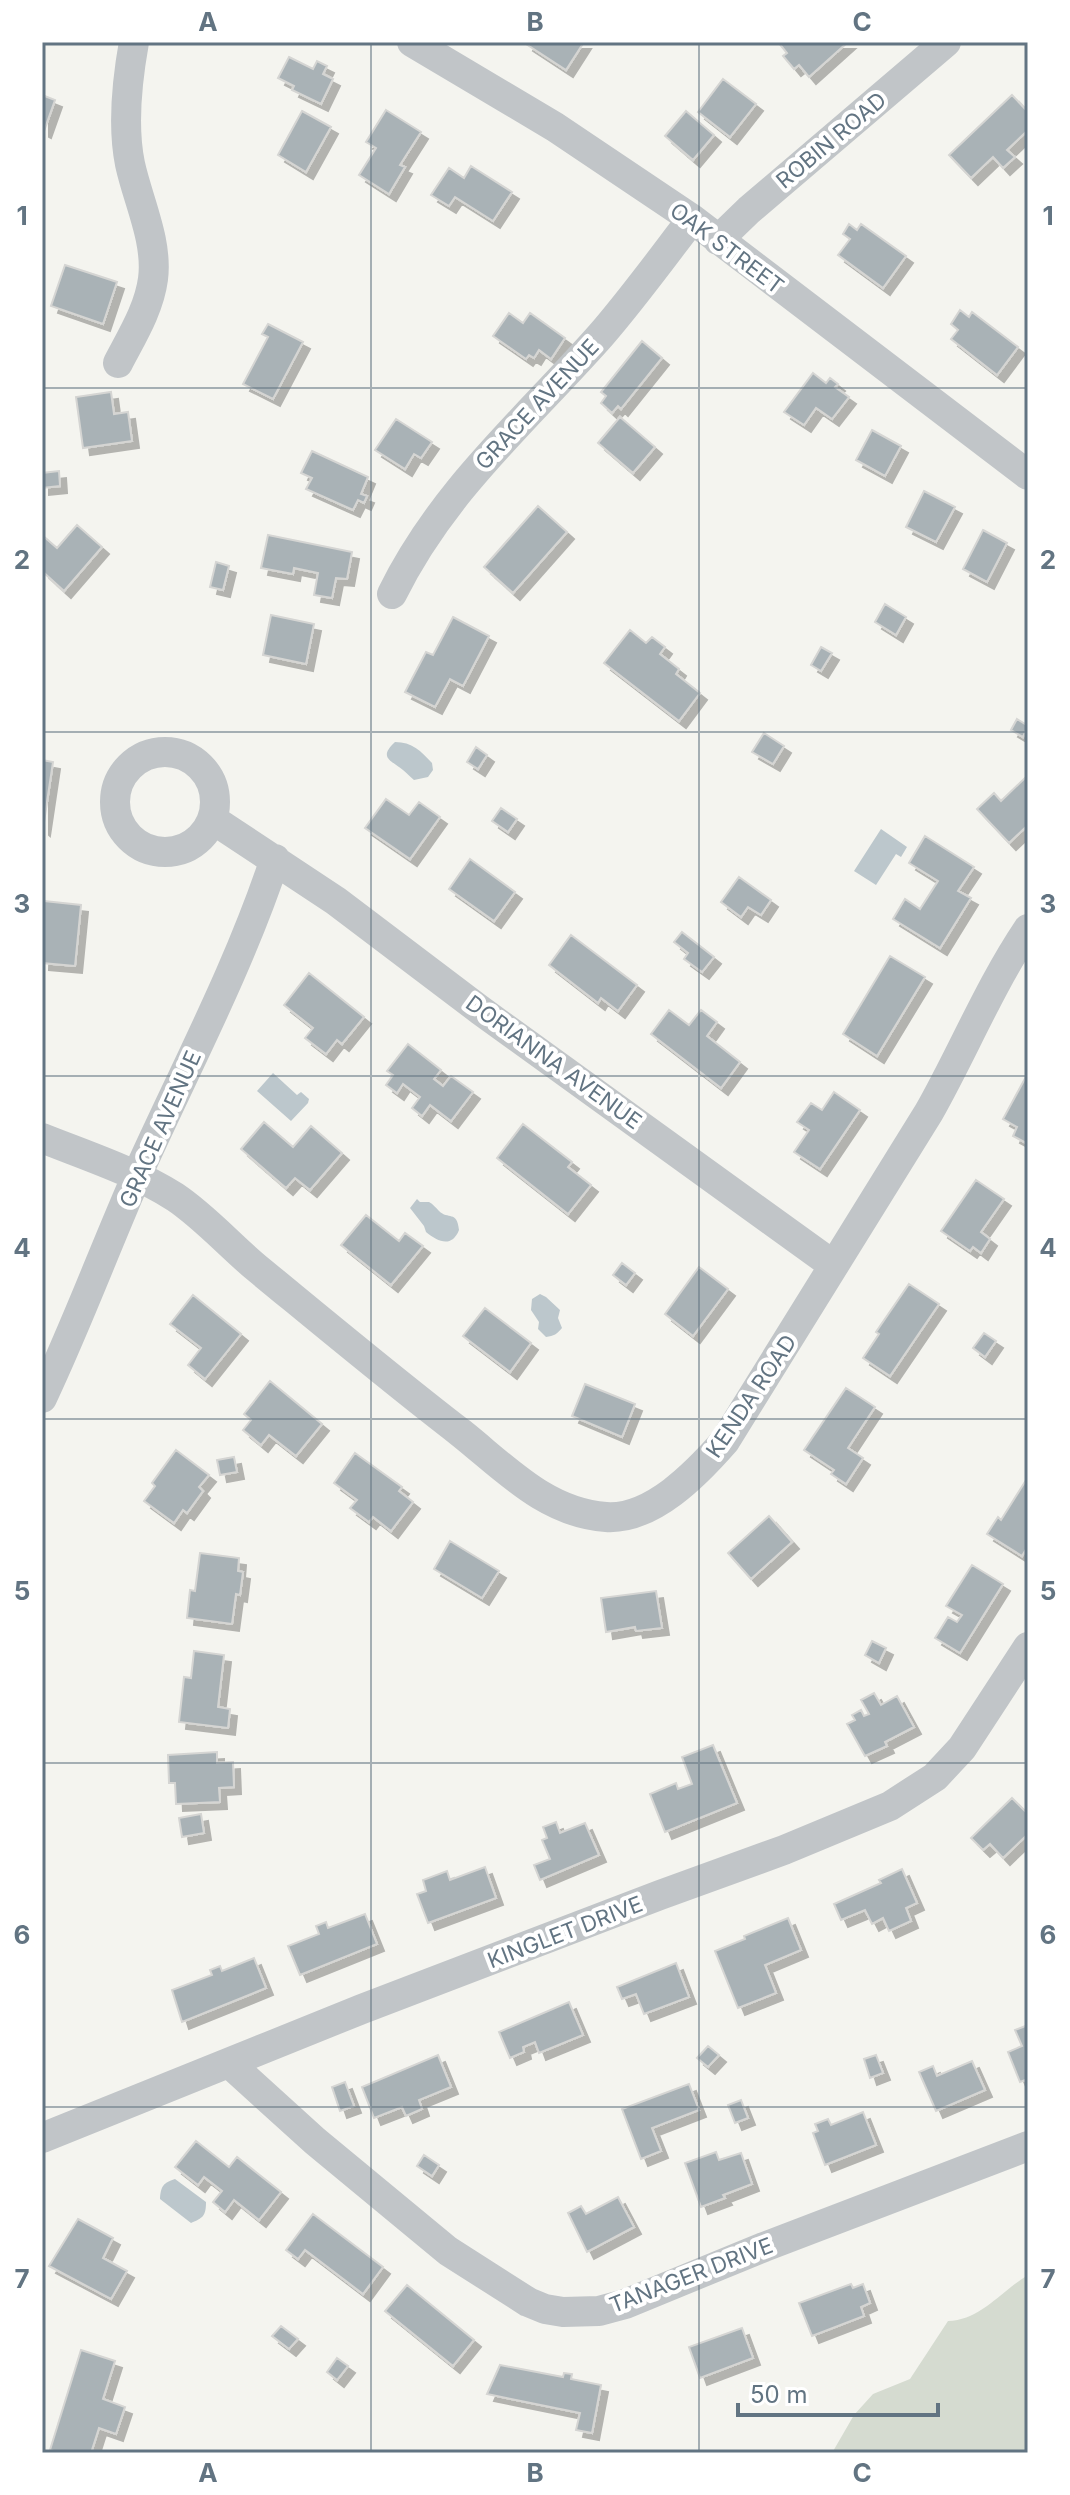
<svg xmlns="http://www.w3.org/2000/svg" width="1070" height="2495" viewBox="0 0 1070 2495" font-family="Inter,sans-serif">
  <defs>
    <filter id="shadow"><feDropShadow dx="7" dy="7" stdDeviation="0" flood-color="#0004"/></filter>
  </defs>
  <rect width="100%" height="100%" fill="#f4f4ef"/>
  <path fill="#d5dbd0" d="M1028,2275V2453H832L854,2415L873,2394L910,2379L948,2321C981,2320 1001,2291 1028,2275Z"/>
  <path fill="#bcc7cc" d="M395,742C412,742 421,751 432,763L433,770L428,777L414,780C410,777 407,773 403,770C391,760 378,758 395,742Z
    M881,829L907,847L901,857L896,854L876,885L854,871Z
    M273,1073L297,1095L301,1092L309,1099L308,1103L291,1121L257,1091Z
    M417,1199L420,1202H429C433,1204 436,1208 439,1211C448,1220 457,1210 459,1230C452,1248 438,1242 426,1232L424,1226L410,1208Z
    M540,1294L546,1297L560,1310L558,1318L562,1328C557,1334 554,1336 546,1337L538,1329L539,1322L531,1310L532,1299Z
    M175,2179L206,2202C206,2216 203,2218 191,2223L160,2199C161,2186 163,2183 175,2179Z"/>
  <path fill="#a9b2b6" stroke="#d5d5d3" stroke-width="2" filter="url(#shadow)" d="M527,42H584L566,70L526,44Z
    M778,42H848L809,77L799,65L794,69L783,56L787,53Z
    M289,57L313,69L317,61L327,66L323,74L333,79L321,104L292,90L294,86L278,78Z
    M723,79L756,104L730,137L698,112Z
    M42,95L55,100L44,131L42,130Z
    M1012,95L1028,112V130L1007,150L1015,157L1003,168L993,157L971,178L949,155Z
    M386,110L421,132L400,165L405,167L389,194L359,175L376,148L366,142Z
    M302,111L331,127L306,172L278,155Z
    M686,111L714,135L693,160L665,136Z
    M471,166L512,192L493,221L455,197L449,206L431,195L449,168L464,178Z
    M849,224L857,230L861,224L906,256L883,288L838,255L850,239L843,234Z
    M65,265L117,282L103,324L51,306Z
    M960,310L969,317L972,312L1018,347L997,375L951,339L958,330L951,324Z
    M509,313L523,323L530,313L565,338L551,359L539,350L534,358L529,355L526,359L493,336Z
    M268,324L303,342L273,399L243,384L268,337L262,334Z
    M642,341L662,358L621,409L618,406L612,413L601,403L606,396L601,392Z
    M813,373L826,383L830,378L838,384L835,387L849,397L832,419L816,408L804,425L784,412Z
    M111,392L114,414L128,412L132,441L83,448L76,397Z
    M620,417L655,447L633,473L598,443Z
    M396,419L432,442L421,458L414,454L405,469L375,450Z
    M872,430L901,446L885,476L856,460Z
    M312,451L368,477L361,494L367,496L364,503L358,500L353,510L306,489L312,478L301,473Z
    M59,471L60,486L42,488V473Z
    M924,491L955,507L936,542L906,527Z
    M538,506L567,532L513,593L484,567Z
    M77,525L102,547L64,591L42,571V535L57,548Z
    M983,530L1007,543L987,582L963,569Z
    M268,535L352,552L347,579L336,578L332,598L314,595L318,573L294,568L293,574L261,568Z
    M216,562L229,566L223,590L210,587Z
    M885,604L906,617L896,635L875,622Z
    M271,615L314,624L306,664L263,655Z
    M453,617L489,636L463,686L450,679L435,707L405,692L426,652L433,655Z
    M630,630L646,643L652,637L665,647L660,654L679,669L676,674L700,693L679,721L604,663Z
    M821,647L832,653L821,671L811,665Z
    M1017,719L1028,726L1023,737L1011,730Z
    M764,733L784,746L773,764L752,752Z
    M476,747L487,755L478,769L467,762Z
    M42,760L53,762L43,829L42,828Z
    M1027,776L1028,825L1009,843L977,809L994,793L1001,801Z
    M386,799L409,815L419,802L440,817L410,859L365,828Z
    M501,808L517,819L508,832L492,821Z
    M925,836L974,867L958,891L971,898L940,948L893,919L905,899L920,909L938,881L909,863Z
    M470,859L515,892L494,921L449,889Z
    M739,877L771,900L761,915L748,907L741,917L721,902Z
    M44,901L81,905L75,966L42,963Z
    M682,932L714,957L702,972L684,959L688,953L674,942Z
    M571,935L637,985L618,1011L601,998L598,1003L549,965Z
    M890,956L925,977L877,1056L843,1034Z
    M309,973L364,1017L342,1044L337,1040L326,1054L305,1038L313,1028L284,1005Z
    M669,1010L689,1025L701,1010L717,1022L707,1036L740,1062L721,1088L651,1034Z
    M408,1044L441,1070L434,1079L443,1086L451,1076L473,1092L451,1121L430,1105L422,1116L412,1108L420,1097L403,1084L397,1093L386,1085L393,1075L387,1071Z
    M1028,1073V1144L1013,1136L1017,1127L1003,1119Z
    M834,1092L860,1110L820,1169L794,1152L809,1130L797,1122L811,1103L822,1110Z
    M264,1122L293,1147L311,1126L342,1153L310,1190L295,1178L286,1188L241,1149Z
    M523,1124L572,1162L568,1167L591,1185L568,1214L497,1158Z
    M976,1180L1004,1199L981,1232L990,1239L981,1253L973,1247L970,1251L941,1231Z
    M366,1215L399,1241L405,1233L423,1246L391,1285L341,1245Z
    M622,1263L635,1273L626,1285L613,1275Z
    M699,1267L728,1289L693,1336L665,1314Z
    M909,1284L939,1304L890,1376L863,1358L879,1334L876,1332Z
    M193,1295L241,1334L205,1379L188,1365L201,1348L170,1324Z
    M485,1308L531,1343L510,1372L463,1336Z
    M984,1333L996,1341L985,1357L973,1348Z
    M270,1381L322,1424L296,1456L269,1435L261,1445L243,1430L251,1420L244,1414Z
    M585,1384L635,1404L622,1437L572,1416Z
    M846,1388L875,1407L848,1448L863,1458L846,1484L831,1474L834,1470L804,1450Z
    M176,1450L209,1475L199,1487L203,1491L187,1513L183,1510L174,1523L144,1501L155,1486L152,1483Z
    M355,1453L402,1487L399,1491L413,1502L391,1531L373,1517L369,1522L350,1508L357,1500L334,1483Z
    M234,1457L237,1472L220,1475L217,1460Z
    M1028,1477V1546L1022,1556L987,1534L998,1517L1001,1520Z
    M769,1516L792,1542L751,1579L728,1553Z
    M450,1541L499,1571L482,1598L434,1569Z
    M200,1553L239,1558L238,1571L243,1572L240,1595L236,1594L232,1624L187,1618L190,1590L195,1591Z
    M972,1565L1003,1584L960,1653L935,1638L948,1617L957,1622L962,1615L946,1606Z
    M656,1591L662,1628L636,1631L635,1627L606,1632L601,1598Z
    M872,1641L886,1648L879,1663L865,1655Z
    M194,1651L224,1655L218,1707L230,1709L228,1728L179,1722L184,1677L191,1678Z
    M874,1693L881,1705L897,1696L914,1727L885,1742L887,1746L865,1756L847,1724L855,1720L852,1715L861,1710L864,1716L869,1714L861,1700Z
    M713,1745L737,1803L665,1832L650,1794L676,1783L678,1789L692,1784L682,1757Z
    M217,1752V1763L233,1762L234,1787L219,1788L220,1802L176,1804L175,1783H169L168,1755Z
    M1012,1798L1028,1814V1834L1003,1858L990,1844L983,1850L971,1838Z
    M201,1814L204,1833L182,1837L179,1818Z
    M556,1822L560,1833L585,1823L599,1855L540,1880L534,1865L550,1859L542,1840L547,1838L543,1827Z
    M485,1867L496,1898L428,1923L417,1894L426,1891L423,1880L447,1871L450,1880Z
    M902,1869L917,1903L906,1908L911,1921L889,1931L883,1918L872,1924L865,1910L841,1920L834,1904L881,1883L879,1880Z
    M365,1914L377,1944L300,1975L288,1946L319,1934L316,1926L326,1922L328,1928Z
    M788,1918L801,1950L765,1965L776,1993L738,2008L715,1951L745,1939L744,1936Z
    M254,1958L266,1988L182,2022L172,1990L212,1975L210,1970L220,1966L222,1971Z
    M676,1963L689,1997L644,2014L636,1994L622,1999L617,1987Z
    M569,2002L583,2035L539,2053L535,2042L523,2047L524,2052L510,2058L499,2032Z
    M1028,2025V2079L1020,2082L1008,2052L1022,2046L1015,2030Z
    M708,2046L719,2055L708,2067L697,2058Z
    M438,2055L451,2087L419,2100L422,2109L406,2116L402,2107L374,2118L362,2087Z
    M876,2055L883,2073L870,2078L864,2059Z
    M972,2061L985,2090L936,2111L919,2072L933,2066L937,2076Z
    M345,2082L354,2106L340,2111L332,2087Z
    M689,2084L699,2110L652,2128L661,2151L641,2159L622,2109Z
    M741,2100L748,2118L735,2123L728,2105Z
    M863,2112L876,2145L825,2165L813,2133L818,2131L815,2124L828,2119L831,2125Z
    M196,2141L229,2167L237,2157L281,2192L259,2220L234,2200L225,2212L213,2202L222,2191L204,2177L198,2185L175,2167Z
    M716,2152L719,2160L741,2153L752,2184L723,2195L725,2198L701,2207L685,2163Z
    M424,2155L439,2165L432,2176L417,2166Z
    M618,2197L634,2227L587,2252L568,2213L581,2206L586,2214Z
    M313,2214L383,2267L363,2294L305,2250L298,2259L286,2250Z
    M78,2219L113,2238L103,2258L127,2271L111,2299L49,2266Z
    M851,2284L853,2288L863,2284L870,2303L861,2307L864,2316L812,2336L799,2303Z
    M407,2285L474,2340L453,2366L385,2311Z
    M281,2326L298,2339L289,2349L272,2336Z
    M742,2328L753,2358L700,2378L689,2347Z
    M81,2350L115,2361L103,2399L125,2407L116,2434L99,2428L91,2453H60L50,2450Z
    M337,2358L348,2366L337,2380L327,2372Z
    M500,2365L563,2377L564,2373L572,2374L571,2379L601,2385L592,2433L576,2430L580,2413L487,2394Z"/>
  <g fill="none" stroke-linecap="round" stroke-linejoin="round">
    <path stroke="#c1c5c8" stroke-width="30" d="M412,42L555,127L692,219L1028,475
      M718,240L749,210L946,42
      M118,363C132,336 149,309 153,279C158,241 138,201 130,164C122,125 127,81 134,42
      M392,594C443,490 526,420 601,335C633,298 662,258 692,219
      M115 802a50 50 0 1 1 100 0a50 50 0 1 1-100 0Z
      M212,819L336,901L480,1010L833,1265
      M42,1138C87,1156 134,1171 175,1197C205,1217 230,1246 258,1269C325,1324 392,1380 461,1433C505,1468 546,1513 606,1517C652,1520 697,1473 725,1441L929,1112C963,1052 989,987 1028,929
      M42,1398C77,1324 105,1248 138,1173C185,1069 239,968 275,859
      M230,2064L315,2141L448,2251L528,2302L545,2309L563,2312L599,2311L625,2304L764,2247L1028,2146
      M42,2138L362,2009L660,1895L784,1850L890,1806L935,1777L962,1748L1028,1647"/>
  </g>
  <path fill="none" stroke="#627482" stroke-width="2" stroke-opacity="0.55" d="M371,42V2453M699,42V2453M42,388H1028M42,732H1028M42,1076H1028M42,1419H1028M42,1763H1028M42,2107H1028"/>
  <g text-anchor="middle" stroke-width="8" stroke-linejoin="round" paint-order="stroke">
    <g font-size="22" fill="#627482" stroke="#fff">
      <text transform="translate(831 140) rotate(-40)" y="8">ROBIN ROAD</text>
      <text transform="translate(727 248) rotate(37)" y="8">OAK STREET</text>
      <text transform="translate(537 404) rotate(-47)" y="8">GRACE AVENUE</text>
      <text transform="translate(554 1062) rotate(36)" y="8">DORIANNA AVENUE</text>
      <text transform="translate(160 1129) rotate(-66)" y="8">GRACE AVENUE</text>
      <text transform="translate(751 1396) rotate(-56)" y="8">KENDA ROAD</text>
      <text transform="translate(565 1932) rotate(-21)" y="8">KINGLET DRIVE</text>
      <text transform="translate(691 2275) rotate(-21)" y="8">TANAGER DRIVE</text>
    </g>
  </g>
  <rect width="1070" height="2495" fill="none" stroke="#ffffff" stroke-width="88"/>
  <path d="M738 2403v12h200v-12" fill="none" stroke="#627482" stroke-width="4"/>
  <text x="750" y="2403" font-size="24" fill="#627482" stroke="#ffffff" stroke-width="6" paint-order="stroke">50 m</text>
  <rect x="44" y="44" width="982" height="2407" fill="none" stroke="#627482" stroke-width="3"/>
  <g font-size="26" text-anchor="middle" font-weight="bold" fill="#627482">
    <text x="208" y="31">A</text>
    <text x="535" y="31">B</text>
    <text x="862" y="31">C</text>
    <text x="22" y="225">1</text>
    <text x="1048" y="225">1</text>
    <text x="22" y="569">2</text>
    <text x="1048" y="569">2</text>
    <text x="22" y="913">3</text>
    <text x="1048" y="913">3</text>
    <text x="22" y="1257">4</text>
    <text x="1048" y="1257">4</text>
    <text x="22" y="1600">5</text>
    <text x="1048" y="1600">5</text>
    <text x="22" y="1944">6</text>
    <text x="1048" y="1944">6</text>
    <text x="22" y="2288">7</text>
    <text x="1048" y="2288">7</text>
    <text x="208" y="2482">A</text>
    <text x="535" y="2482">B</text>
    <text x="862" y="2482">C</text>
  </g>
</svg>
